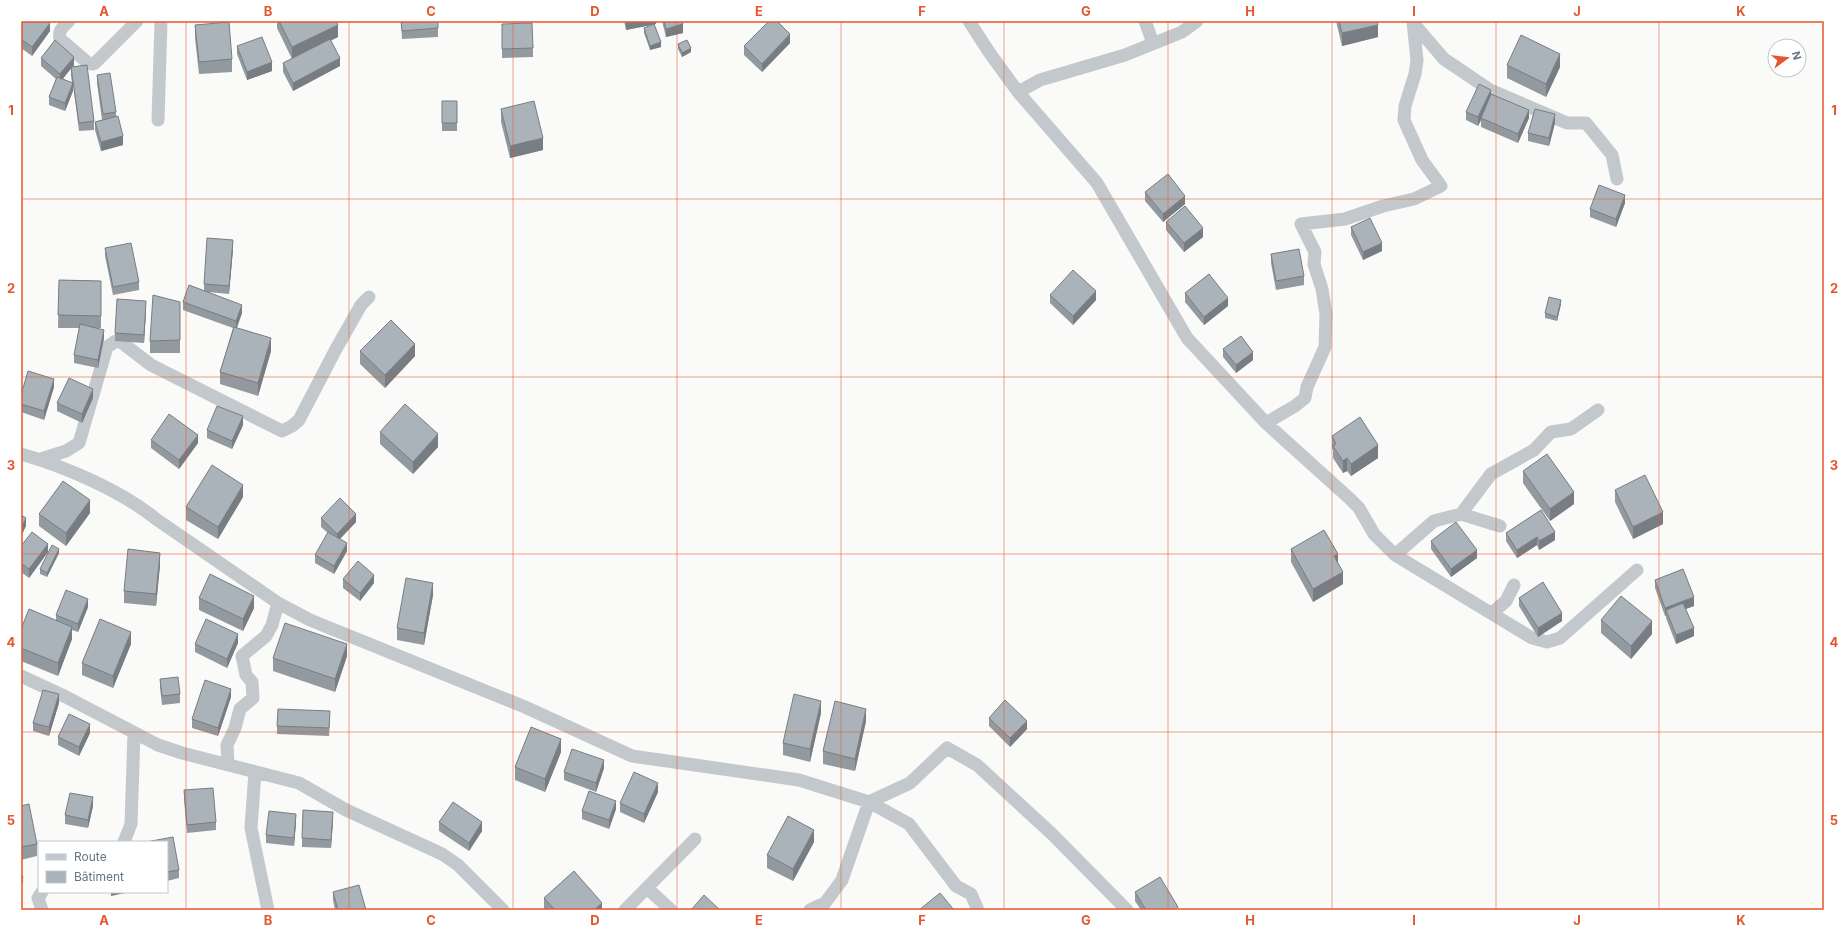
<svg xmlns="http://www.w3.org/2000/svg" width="1845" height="931" viewBox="0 0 1845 931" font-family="Inter,sans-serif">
  <rect width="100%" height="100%" fill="#fafaf8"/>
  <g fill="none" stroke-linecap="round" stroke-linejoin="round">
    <path stroke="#c3c8cc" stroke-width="13" d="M69,21C63,27 58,30 60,39L88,63L92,64L95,63L137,21
      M969,21L989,52L1018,92L1097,183L1187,338L1266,423L1349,498L1359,508L1374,534L1395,555L1532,638L1547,642L1560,638L1637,570
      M1145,21L1153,43
      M1414,24L1444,59L1490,90L1567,123H1586L1612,155L1617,179
      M1018,92L1040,80L1125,55L1182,32L1197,21
      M158,120L161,21
      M1266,423L1295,406L1305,398L1307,387L1325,347L1326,314L1322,289L1314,264L1315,252L1301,224L1345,219L1383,206L1414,199L1441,186L1422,160L1404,120L1405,106L1415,74L1417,61L1413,21
      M21,454C66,467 120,490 156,519L278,603L310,620L525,707L632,756L799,780L869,802L910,783L947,748L977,765L1052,834L1127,910
      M41,459L66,451L79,443L107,347L116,341L121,342L151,365L282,431L292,426L299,420L336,349L361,305L369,297
      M1461,514L1491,474L1534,450L1551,432L1571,429L1598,410
      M1395,555L1434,521L1461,514L1500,526
      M1492,613L1506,601L1514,585
      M21,676L66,697L158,745L182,753L299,783L346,810L442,854L458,865L503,910
      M228,764L227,745L235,728L240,709L253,698L252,682L246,675L242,656L266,636L272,625L278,603
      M255,772L251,828L268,910
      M124,842L131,824L134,733
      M647,888L671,910
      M42,910L38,898L42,892
      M625,910L695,839
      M810,910L825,903L842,880L869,802L909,824L956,886L971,894L978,910"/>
  </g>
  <path fill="#929a9f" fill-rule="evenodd" d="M21,21L50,31L32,56L21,48Z
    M277,21H336L338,37L331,40L340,66L293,91L283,72V63L292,59L277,28Z
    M401,21H438V37L402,39Z
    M624,21H656V24L626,30Z
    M662,21H682L683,33L666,37Z
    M1336,21H1377L1378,37L1342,46Z
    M502,24L533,48V57L502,58Z
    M195,25L232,59V72L199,74L195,38Z
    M644,28L661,47L650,50L644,33Z
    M790,43L762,72L744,55V46Z
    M678,44L691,52L682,57L678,49Z
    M237,46L272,71L247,80L237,54Z
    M41,58L74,65L73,67L94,121V130L79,131L73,84V91L65,111L49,105V97L56,79L41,66ZM71,68V76L72,83L63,79Z
    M1507,65L1560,67L1546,97L1507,78Z
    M97,75L116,112V116L123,145L101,151L95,130V122L102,120L97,83Z
    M1491,94L1529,118L1518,143L1481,127V120L1478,126L1466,120V112Z
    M442,101H457V131H442Z
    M501,109L543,150L510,158L501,122Z
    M1555,123L1549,146L1528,141V133Z
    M1145,192L1185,204L1163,222L1145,201Z
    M1625,203L1616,227L1590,217V209Z
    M1166,222L1203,237L1184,252L1166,230Z
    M1351,227L1382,251L1363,260L1351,235Z
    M105,248L139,282V290L113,295L105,256Z
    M233,249L229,294L208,292L242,313L237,328L271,351L258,396L220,384V372L233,328L183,310V302L204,291V284Z
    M1271,254L1304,276V285L1276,290L1271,263Z
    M59,280L101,281V328H98L104,338L98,368L74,363V355L79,328H58Z
    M1185,293L1228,306L1204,325L1185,302Z
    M1050,295L1096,300L1073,325L1050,303Z
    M180,302V353H150V341Z
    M1561,304L1557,321L1545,318V313Z
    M146,310L144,343L115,341V333Z
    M1223,349L1253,360L1236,373L1223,357Z
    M360,351L415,356L385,388L360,364Z
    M54,387L44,420L21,412V395Z
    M93,398L82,423L57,411V403Z
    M243,425L232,449L207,438V430Z
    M380,432L438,447L413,474L380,444Z
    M1332,436L1378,458L1351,476L1347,471L1343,473L1333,458V450L1332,449Z
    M151,440L198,443L179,469L151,448Z
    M1523,471L1574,504L1550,521L1523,483Z
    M1615,490L1663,524L1633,539L1615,502Z
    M243,497L218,539L186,520V507Z
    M1541,510L1555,540L1539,550L1537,545L1517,558L1506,541V533Z
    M90,513L66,546L39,526V514Z
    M321,518L356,522L340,539L347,551L334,574L315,563V555L328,533L321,527Z
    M1431,541L1477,558L1451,577L1431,549Z
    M21,546L48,552L29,578L21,572Z
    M1291,549L1338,563L1343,584L1313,602L1291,562Z
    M59,553L47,577L40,574V569Z
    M160,565L156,606L124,603V591Z
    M343,579L374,583L360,601L343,588Z
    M1655,580L1694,606L1686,609L1694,636L1676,644L1666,618V616H1665L1655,588Z
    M433,595L424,645L397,640V628Z
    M199,598L254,608L243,631L199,610Z
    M1519,598L1562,621L1538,637L1519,606Z
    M88,607L78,632L72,630V639L58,676L21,661V629L56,620V615Z
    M1601,620L1652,634L1631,659L1601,633Z
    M238,643L227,668L195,652V644Z
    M131,644L113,688L82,675V663Z
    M347,656L335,692L273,671V658Z
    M160,679L180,694V703L162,705L160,687Z
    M231,697L218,736L192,728V719Z
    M59,703L49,736L33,731V723Z
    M821,713L810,762L783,755V743Z
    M989,718L1027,729L1010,747L989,726Z
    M330,720L329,736L277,734V726Z
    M866,721L855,771L823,764V751Z
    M90,733L79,756L58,745V737Z
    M561,752L545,792L515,780V767Z
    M604,768L596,792L564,780V772Z
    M184,790L216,822V830L187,833L184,799Z
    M658,792L644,823L620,812V803Z
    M21,806L37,844V856L21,860Z
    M93,806L88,828L65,824V815Z
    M616,809L609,829L582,819V811Z
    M333,820L331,848L302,847V838Z
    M296,822L294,846L266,843V835Z
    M439,822L482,831L469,851L439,831Z
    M167,842L179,870V878L167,881Z
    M814,842L793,881L767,868V855Z
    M333,892L366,910H335L333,900Z
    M1135,892L1178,910H1141L1135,901Z
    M544,898L602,910H544Z"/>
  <path fill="#777d82" d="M626,21H656V24L626,30Z
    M50,23V31L32,56V47Z
    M683,24V33L666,37V29Z
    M338,25V37L292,60V47Z
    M1378,25V37L1342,46V33Z
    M790,34V43L762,72V64Z
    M661,42V47L650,50V46Z
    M691,48V52L682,57V53Z
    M1560,54V67L1546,97V84Z
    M74,57V65L60,82V74Z
    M340,58V66L293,91V83Z
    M272,62V71L247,80V72Z
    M73,83V91L65,111V103Z
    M1491,90V99L1481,118V120L1478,126V117Z
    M1529,110V118L1518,143V134Z
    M1555,114V123L1549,146V138Z
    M123,136V145L101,151V142Z
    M543,138V150L510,158V146Z
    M1625,195V203L1616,227V219Z
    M1185,196V204L1163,222V214Z
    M1203,228V237L1184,252V243Z
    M233,240V249L229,294V286Z
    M1382,243V251L1363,260V252Z
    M1096,291V300L1073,325V316Z
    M1228,298V306L1204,325V317Z
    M1561,300V304L1557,321V317Z
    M146,301V310L144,343V335Z
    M242,305V313L236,329V321Z
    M104,330V338L98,368V360Z
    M271,338V351L258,396V383Z
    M415,344V356L385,388V375Z
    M1253,352V360L1236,373V365Z
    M54,379V387L44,420V411Z
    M93,389V398L82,423V414Z
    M243,416V425L232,449V441Z
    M438,434V447L413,474V462Z
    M198,435V443L179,469V460Z
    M1378,445V458L1351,476V464Z
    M1347,458V471L1343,473V461Z
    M243,485V497L218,539V527Z
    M1574,492V504L1550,521V509Z
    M90,500V513L66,546V533Z
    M1663,512V524L1633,539V527Z
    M356,514V522L337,542V534Z
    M26,518V526L21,537V528Z
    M1555,532V540L1539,550V541Z
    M1537,537V545L1517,558V550Z
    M347,543V551L334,574V566Z
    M48,544V552L29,578V569Z
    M59,549V553L47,577V573Z
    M1477,550V558L1451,577V569Z
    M160,553V565L156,606V594Z
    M1338,554V566L1334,556Z
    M1343,572V584L1313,602V589Z
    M374,575V583L360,601V593Z
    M433,583V595L424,645V633Z
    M254,596V608L243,631V619Z
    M1694,597V606L1668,615L1666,610L1665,616V608Z
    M88,599V607L78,632V624Z
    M1562,613V621L1538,637V628Z
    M1652,621V634L1631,659V646Z
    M72,627V639L58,676V663Z
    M1694,628V636L1676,644V635Z
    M131,632V644L113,688V676Z
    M238,634V643L227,668V659Z
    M347,644V656L335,692V679Z
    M231,689V697L218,736V728Z
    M59,694V703L49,736V727Z
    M821,701V713L810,762V749Z
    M866,709V721L855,771V759Z
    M1027,721V729L1010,747V738Z
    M90,724V733L79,756V747Z
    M561,739V752L545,792V779Z
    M604,760V768L596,792V783Z
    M658,783V792L644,823V814Z
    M93,797V806L88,828V820Z
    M616,801V809L609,829V820Z
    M333,812V820L331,848V840Z
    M296,814V822L294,846V838Z
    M482,822V831L469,851V843Z
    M814,830V842L793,881V869Z
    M23,878V883H21V879Z
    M111,892H130L111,896Z
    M602,903V910H594Z"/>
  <path fill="#aab3b9" stroke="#777d82" d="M21,21H47L50,23L32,47L21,39Z
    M279,21H336L338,25L292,47Z
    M401,21H438V28L402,31Z
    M664,21H682L683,24L666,29Z
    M769,21H777L790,34L762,64L744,46Z
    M1339,21H1377L1378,25L1342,33Z
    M229,22L232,59L199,62L195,25Z
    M532,23L533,48L502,49V24Z
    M654,24L661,42L650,46L644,28Z
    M1521,35L1560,54L1546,84L1507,65Z
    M262,37L272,62L247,72L237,46Z
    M330,39L340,58L293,83L283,63Z
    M55,40L74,57L60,74L41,58Z
    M687,40L691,48L682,53L678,44Z
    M87,65L94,121L79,123L71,67Z
    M110,73L116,112L103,114L97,75Z
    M57,77L73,83L65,103L49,97Z
    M1479,84L1491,90L1478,117L1466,112Z
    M1491,94L1529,110L1518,134L1481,118Z
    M442,101H457V123H442Z
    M534,101L543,138L510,146L501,109Z
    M1535,109L1555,114L1549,138L1528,133Z
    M118,116L123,136L101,142L95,122Z
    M1168,174L1185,196L1163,214L1145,192Z
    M1599,185L1625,195L1616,219L1590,209Z
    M1185,206L1203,228L1184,243L1166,222Z
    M1370,218L1382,243L1363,252L1351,227Z
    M207,238L233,240L229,286L204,284Z
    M131,243L139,282L113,287L105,248Z
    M1299,249L1304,276L1276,281L1271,254Z
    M1073,270L1096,291L1073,316L1050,295Z
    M1209,274L1228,298L1204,317L1185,293Z
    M59,280L101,281V316L58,315Z
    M189,285L242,305L236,321L183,302Z
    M153,295L180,302V340L150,341Z
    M1549,297L1561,300L1557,317L1545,313Z
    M117,299L146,301L144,335L115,333Z
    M391,320L415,344L385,375L360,351Z
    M80,324L104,330L98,360L74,355Z
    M234,327L271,338L258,383L220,372Z
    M1241,336L1253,352L1236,365L1223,349Z
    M28,371L54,379L44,411L21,404V395Z
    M69,378L93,389L82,414L57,403Z
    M405,404L438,434L413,462L380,432Z
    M217,406L243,416L232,441L207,430Z
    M169,414L198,435L179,460L151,440Z
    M1360,417L1378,445L1351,464L1347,458L1343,461L1333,446L1336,444L1332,436Z
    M1547,454L1574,492L1550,509L1523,471Z
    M212,465L243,485L218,527L186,507Z
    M1645,475L1663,512L1633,527L1615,490Z
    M63,481L90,500L66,533L39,514Z
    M340,498L356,514L337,534L321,518Z
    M1541,510L1555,532L1539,541L1537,537L1517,550L1506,533Z
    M21,515L26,518L21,528Z
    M1456,522L1477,550L1451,569L1431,541Z
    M1324,530L1338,554L1334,556L1343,572L1313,589L1291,549Z
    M32,532L48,544L29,569L21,563V546Z
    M328,532L347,543L334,566L315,555Z
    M52,545L59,549L47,573L40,569Z
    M128,549L160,553L156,594L124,591Z
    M358,561L374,575L360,593L343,579Z
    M1683,569L1694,597L1665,608L1655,580Z
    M210,574L254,596L243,619L199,598Z
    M406,578L433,583L424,633L397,628Z
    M1543,582L1562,613L1538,628L1519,598Z
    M66,590L88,599L78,624L56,615Z
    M1621,596L1652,621L1631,646L1601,620Z
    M1683,603L1694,628L1676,635L1666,610Z
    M29,609L72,627L58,663L21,648V629Z
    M100,619L131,632L113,676L82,663Z
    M206,619L238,634L227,659L195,644Z
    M285,623L347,644L335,679L273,658Z
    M178,677L180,694L162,696L160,679Z
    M205,680L231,689L218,728L192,719Z
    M43,690L59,694L49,727L33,723Z
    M794,694L821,701L810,749L783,743Z
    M1005,700L1027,721L1010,738L989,718Z
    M835,701L866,709L855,759L823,751Z
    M278,709L330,711L329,728L277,726Z
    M69,714L90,724L79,747L58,737Z
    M531,727L561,739L545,779L515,767Z
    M572,749L604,760L596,783L564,772Z
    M634,772L658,783L644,814L620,803Z
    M213,788L216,822L187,825L184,790Z
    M589,791L616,801L609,820L582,811Z
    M70,793L93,797L88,820L65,815Z
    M453,802L482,822L469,843L439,822Z
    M29,804L37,844L21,847V806Z
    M303,810L333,812L331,840L302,838Z
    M269,811L296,814L294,838L266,835Z
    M788,816L814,830L793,869L767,855Z
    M173,837L179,870L167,872V842H146Z
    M574,871L602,903L594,910H555L544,898Z
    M21,872L23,878L21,879Z
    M1160,877L1178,907L1174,910H1146L1135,892Z
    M359,885L366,910H338L333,892Z
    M940,893L954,910H919Z
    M704,895L720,910H691Z"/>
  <path fill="none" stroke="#e4572e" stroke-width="1" stroke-opacity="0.55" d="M186,21V910M349,21V910M513,21V910M677,21V910M841,21V910M1004,21V910M1168,21V910M1332,21V910M1496,21V910M1659,21V910M21,199H1824M21,377H1824M21,554H1824M21,732H1824"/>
  <rect width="1845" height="931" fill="none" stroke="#ffffff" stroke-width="44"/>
  <rect x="38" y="841" width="130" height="52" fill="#ffffff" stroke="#c1c8cd"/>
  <rect x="46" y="854" width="20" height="6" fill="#c3c8cc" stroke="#c1c8cd"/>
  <text x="74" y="861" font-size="12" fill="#657683">Route</text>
  <rect x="46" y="871" width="20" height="12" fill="#aab3b9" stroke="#c1c8cd"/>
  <text x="74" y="881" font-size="12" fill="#657683">Bâtiment</text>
  <g transform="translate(1787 58) rotate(75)"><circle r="19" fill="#ffffff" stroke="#c1c8cd"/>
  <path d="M0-3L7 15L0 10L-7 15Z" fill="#e4572e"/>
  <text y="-6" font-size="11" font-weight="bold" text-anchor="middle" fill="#657683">N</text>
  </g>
  <rect x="22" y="22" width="1801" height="887" fill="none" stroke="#e4572e" stroke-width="1.5"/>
  <g font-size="13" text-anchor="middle" font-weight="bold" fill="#e4572e">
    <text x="104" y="16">A</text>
    <text x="268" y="16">B</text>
    <text x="431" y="16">C</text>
    <text x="595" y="16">D</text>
    <text x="759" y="16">E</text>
    <text x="922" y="16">F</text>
    <text x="1086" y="16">G</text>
    <text x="1250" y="16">H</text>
    <text x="1414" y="16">I</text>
    <text x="1577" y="16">J</text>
    <text x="1741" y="16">K</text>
    <text x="11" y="115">1</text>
    <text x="1834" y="115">1</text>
    <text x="11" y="293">2</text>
    <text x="1834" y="293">2</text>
    <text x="11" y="470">3</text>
    <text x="1834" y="470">3</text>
    <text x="11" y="647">4</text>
    <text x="1834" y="647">4</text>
    <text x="11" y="825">5</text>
    <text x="1834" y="825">5</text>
    <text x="104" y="925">A</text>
    <text x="268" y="925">B</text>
    <text x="431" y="925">C</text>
    <text x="595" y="925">D</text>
    <text x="759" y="925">E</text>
    <text x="922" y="925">F</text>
    <text x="1086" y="925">G</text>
    <text x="1250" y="925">H</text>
    <text x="1414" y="925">I</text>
    <text x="1577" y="925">J</text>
    <text x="1741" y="925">K</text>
  </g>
</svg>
